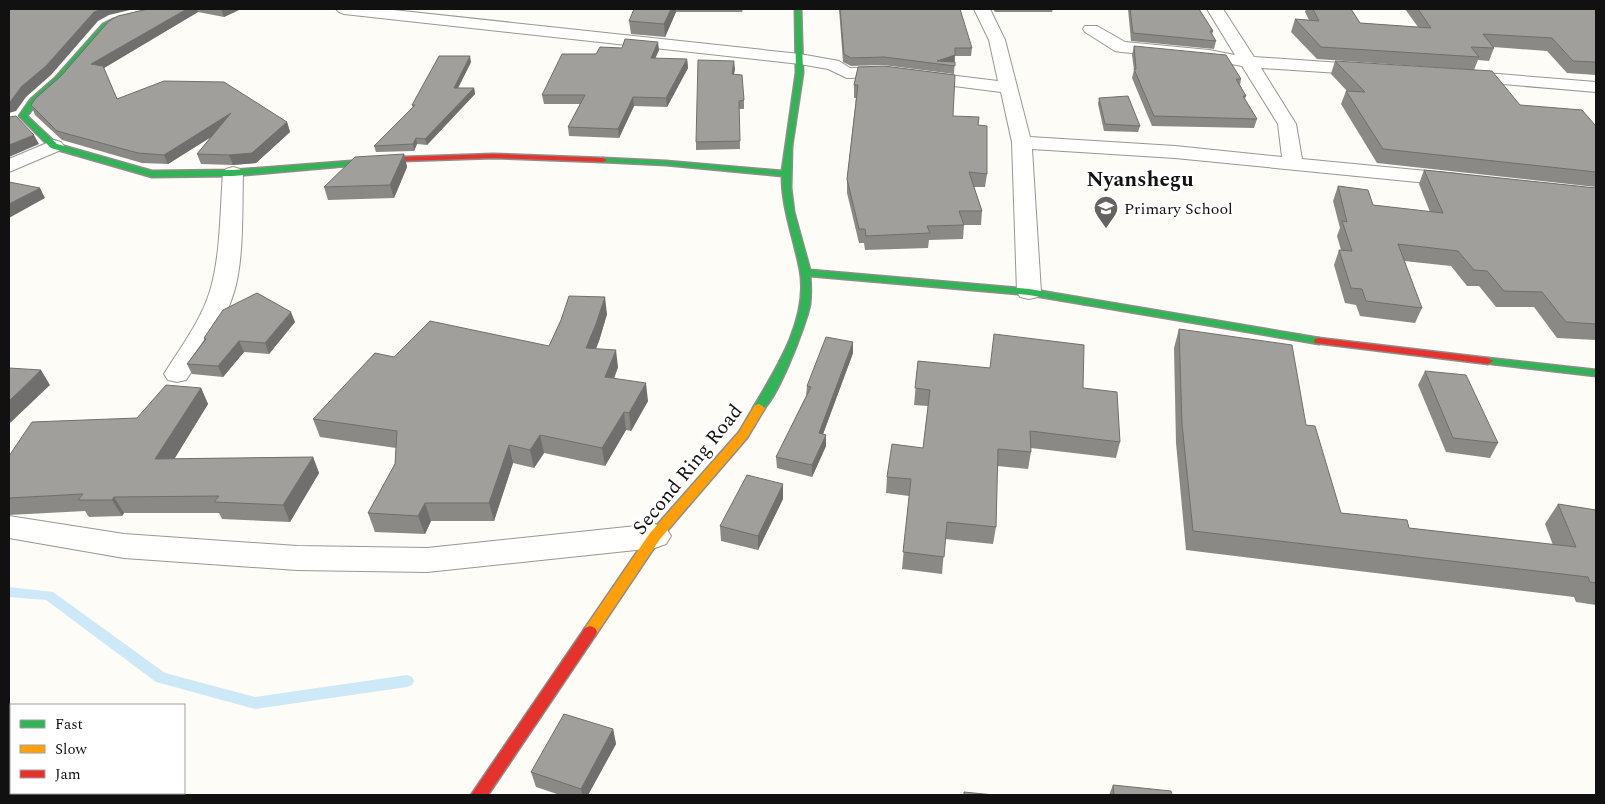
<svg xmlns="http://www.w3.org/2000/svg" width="1605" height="804" viewBox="0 0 1605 804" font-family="Spectral,serif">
  <rect width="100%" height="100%" fill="#fdfcf7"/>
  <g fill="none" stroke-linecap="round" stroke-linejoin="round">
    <path fill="#cde8f7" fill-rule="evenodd" d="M9,587L53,592L165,673L255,697L407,675L412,677L414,681L412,685L407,687L255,709L156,682L46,600L9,597Z"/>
    <defs>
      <path id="street" d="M336,9H384L800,54L839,61L850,68L883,67L998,81L989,40L974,9H990L1005,40L1030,137L1175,146L1282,157L1278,124L1242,66L1209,60L1121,52L1115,51L1085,32L1083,29L1085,26H1097L1125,42L1209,50L1235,55L1207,9H1223L1254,57L1370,65L1376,66L1379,70L1376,74L1370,75L1261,68L1296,124L1302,159L1458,174L1465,176L1468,180L1465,184L1458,186L1175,158L1032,149L1041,292L1038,297L1029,299L1020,297L1017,292L1012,142L1001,92L883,77L847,78L828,69L800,64L344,14L339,12Z
        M1461,71L1596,82V92L1455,80L1452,76L1455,72Z
        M54,140L61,142L64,146L61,150L9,172V159Z
        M233,167L240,169L243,173C242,208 244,260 234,292C225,323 204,353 186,380L177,382L168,380L164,374C180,348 201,321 210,291C221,254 220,211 223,173L226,169Z
        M9,516L124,534L297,546L427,548L655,524L666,528L671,536L666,544L655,548L427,572L297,570L124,558L9,538Z"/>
      <path id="fast" d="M152,9H162L117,21L107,26L61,82L36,104L27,116L57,144L152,171L233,170L403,157L407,159L403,161L233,176L152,177L51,148L19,116L30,100L55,78L103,24L113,19Z
        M795,9H801L803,73L792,146L791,188L794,212L810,270L1029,289L1319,338L1324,341L1319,344L1029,295L810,276C811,286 811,294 810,304C807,322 775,407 759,412L755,411L753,408C777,368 809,318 800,270C794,238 782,209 782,176L666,165L603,162L599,160L603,158L666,161L782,171L796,73Z
        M1488,358L1596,370V376L1484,363L1483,361Z"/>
      <path id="slow" d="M759,404L765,408L747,438L660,539L595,636L590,638L585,636L583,632L585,628L650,533L739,432L755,405Z"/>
      <path id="jam" d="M493,154L603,158L607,160L603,162L493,158L403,161L399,159L403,157Z
        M1319,338L1488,358L1493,361L1488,364L1315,343L1314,341L1315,339Z
        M590,626L595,628L597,632L595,636L488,795H471L585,628Z"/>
    </defs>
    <use href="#street" stroke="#979795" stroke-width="2"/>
    <use href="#fast" stroke="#8e8d8b" stroke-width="3"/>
    <use href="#slow" stroke="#8e8d8b" stroke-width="3"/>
    <use href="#jam" stroke="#8e8d8b" stroke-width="3"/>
    <use href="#street" fill="#fffffe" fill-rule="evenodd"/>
    <use href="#fast" fill="#30b455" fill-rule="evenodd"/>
    <use href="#slow" fill="#ff9f0a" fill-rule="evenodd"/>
    <use href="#jam" fill="#e5322d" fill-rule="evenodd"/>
  </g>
  <path fill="#8a8986" d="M148,9H241L224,17L198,12L104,68L117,99L287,122L290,132L256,163L233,165L201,164L197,154L211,137L168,164L142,163L62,140L35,115L31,105Z
    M389,9H414L412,10Z
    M634,9H743L742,12H676L665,37L631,34L629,21Z
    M839,9L972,48L971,56H955L954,74L883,65L851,66L843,62Z
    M993,9H1053L1052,12H995Z
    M1128,9H1199L1213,31L1212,35L1216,41L1214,49L1131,41Z
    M1306,9H1351L1360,23L1418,27L1405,9H1596V75L1567,73L1547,51L1493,47L1494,48L1489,61L1478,60L1474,70L1317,59L1291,32L1295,19L1309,20L1305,12Z
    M1134,46L1241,79L1240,85L1246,96L1245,99L1257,119L1254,128L1152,126L1132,78L1134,70L1132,55Z
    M659,50L655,59H687L688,68L667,107L634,106L619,138L569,136L568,127L580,104H544L542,95L596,54Z
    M1335,61L1520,105L1596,125V187L1377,163L1341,104L1346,91H1347L1331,74Z
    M471,62L458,88H474L475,94L427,145L417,144L414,151L376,152L374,146L413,108L412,105Z
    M858,67L953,116L978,125L987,174L985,187H974L982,211L981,225H964L963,239L929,240L928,248L865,250L864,243H859L847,193V179L856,98H854V85Z
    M735,69L734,74L744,100V109H739L740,149L696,150V142Z
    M1099,98L1140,126L1138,132L1104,131L1098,104Z
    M404,154L407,167L394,198L328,200L324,187Z
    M1424,170L1596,188V340L1557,338L1534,307H1496L1479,286H1467L1451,266L1404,261L1422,308L1415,323L1360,316L1356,305L1345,303L1334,265L1339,250H1341L1337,236L1340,228L1333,201L1338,186L1373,205L1430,212L1419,184Z
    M607,314L599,341L596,349L618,367L614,379L648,401L631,431L626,430L605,466L544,453L534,468L513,463L494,521H431L425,534L375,532L368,513L395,464L396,448L320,437L313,419L394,357L549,346L561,320Z
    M295,322L269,354L244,352L223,377L192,374L187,364L204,340V338Z
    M1179,329L1306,425L1341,513L1409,528L1553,545L1545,524L1558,504L1596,510V605L1576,602L1574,597L1186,550L1176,443L1174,348Z
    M853,353L823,434L826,446L812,477L777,468L776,457L806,396L807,386Z
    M918,361L1083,388L1120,442L1116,458L1031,448V452L1028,469L997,466L996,527L993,544L945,539L942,574L902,569L909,496L886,493L887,477L923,448L928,406L914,405Z
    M1425,371L1498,443L1490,458L1446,452L1418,385Z
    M201,388L208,404L174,459L313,457L319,473L290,522L222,519L219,513H124L122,516L89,517L85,511L9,515V456L137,418Z
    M783,499L758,550L721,541L720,526Z
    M613,729L616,744L588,795H560L536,787L531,772Z
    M1113,785L1172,795H1109Z"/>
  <path fill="#716f6d" d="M101,9H134L109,15L98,21L51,75L26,97L16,111L9,113V102L21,87L94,12Z
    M187,9H197L198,12L104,68L91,64Z
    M221,9H241L224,17Z
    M671,9H676V12L665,37L664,24Z
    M658,42L659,50L651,67V58Z
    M955,55L954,63L937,61Z
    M470,56L471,62L455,94L454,88Z
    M687,59L688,68L667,107L666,98Z
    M734,61L735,69L732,82V74Z
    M474,88L475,94L427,145L425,139Z
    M633,97L634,106L619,138L618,129Z
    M231,113L235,122L168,164L164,155Z
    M287,122L290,132L256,163L233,165L229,155Z
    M34,135L39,144L9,157V145Z
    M416,138L417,144L414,151L413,144Z
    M404,154L407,167L394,198L390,185Z
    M40,188L45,198L9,218V204Z
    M605,297L607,314L599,341L588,365L586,348Z
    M291,312L295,322L269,354L265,343Z
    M239,341L244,352L223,377L218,366Z
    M853,342V353L819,445V433Z
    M616,350L618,367L607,395L605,377Z
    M41,370L50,385L9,424V401Z
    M646,383L648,401L631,431L629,413Z
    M201,388L208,404L164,476L155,459Z
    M624,412L626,430L605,466L602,448Z
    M540,435L544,453L534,468L530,450Z
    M826,435V446L812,477V465Z
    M509,445L513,463L494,521L489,503Z
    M313,457L319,473L290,522L283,505Z
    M783,484V499L758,550V536Z
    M114,497L124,513L122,516L112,500Z
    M425,503L431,521L425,534L418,516Z
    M613,729L616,744L588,795H582L581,789Z"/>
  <path fill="#a19f9c" stroke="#716f6d" d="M9,9H101L94,12L46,66L21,87L11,101L9,102Z
    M148,9H187L91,64L103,66L117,99L164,81L224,82L287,122L252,153L229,155L197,154L231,113L164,155L138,153L57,131L31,105L36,98L61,76L109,21L118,16Z
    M634,9H671L664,24L629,21Z
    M840,9H960L972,48H955V55L937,61L955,62V66L884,57L851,58L844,54Z
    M1130,9H1199L1213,31H1210L1216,41L1133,33Z
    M1313,9H1351L1360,23L1431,28L1418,9H1596V62L1573,61L1552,38L1483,34L1494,48L1471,47L1479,57L1321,47L1295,19L1319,21Z
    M625,39L658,42L651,58L687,59L666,98L633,97L618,129L568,127L585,95H542L562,54H596L600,47L622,48Z
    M1134,46L1226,55L1241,79H1236L1246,96H1243L1257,119L1154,116L1134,69H1136Z
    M439,56H470L454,88H474L425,139L416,138L413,144L374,146L415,105H412Z
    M698,60L734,61L732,74L742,75L744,100L739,101L740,141L696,142Z
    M1335,61L1492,71L1520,105L1582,110L1595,125H1596V172L1383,149L1346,91L1365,92Z
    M884,66L955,75L953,116L979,117L978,125L987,126V174L969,172L982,211H959L964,225L927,226L930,233L866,236L865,229H859L847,179L858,85H854L858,67Z
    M1128,96L1140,126L1105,124L1099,98Z
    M16,116L34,135L9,145V117Z
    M404,154L390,185L324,187L355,157Z
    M1424,170L1596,188V324L1566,322L1542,292L1504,291L1487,271L1474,270L1458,251L1398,244L1422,308L1366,301L1362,289L1351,288L1339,250L1352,251L1342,221L1347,222L1338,186L1368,190L1373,205L1443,213Z
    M9,182L40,188L9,204Z
    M257,293L291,312L265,343L239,341L218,366L187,364L206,339L204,338L223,310Z
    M569,296L605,297L596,324L586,348L616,350L605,377L646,383L629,413L624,412L602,448L540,435L530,450L509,445L489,503H425L418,516L368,513L395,464L397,431L313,419L375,353L394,357L430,321L549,346L561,320Z
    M1179,329L1292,345L1306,425L1315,426L1341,513L1407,520L1409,528L1576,547L1558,504L1596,510V583L1590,582L1588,577L1193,531L1182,424Z
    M994,334L1084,345L1083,388L1117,392L1120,442L1030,431L1031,452L998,449L996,527L947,522L944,557L903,552L911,479L887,477L892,444L923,448L930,390L915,388L918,361L990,368Z
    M826,337L853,342L819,433L826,435L812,465L776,457L811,387L807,386Z
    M9,368L41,370L9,401Z
    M1425,371L1466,375L1498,443L1453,438Z
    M166,385L201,388L155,459L313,457L283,505L214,502L219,496L114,497L112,500H78L83,494L9,498V456L32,422L137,418Z
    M747,475L783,484L758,536L720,526Z
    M564,714L613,729L581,789L531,772Z
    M1113,785L1171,791L1172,795H1114Z
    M964,792L994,795H964Z"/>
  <defs>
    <symbol id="school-pin" viewBox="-11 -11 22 30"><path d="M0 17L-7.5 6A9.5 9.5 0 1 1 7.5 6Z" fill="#646362" stroke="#fff"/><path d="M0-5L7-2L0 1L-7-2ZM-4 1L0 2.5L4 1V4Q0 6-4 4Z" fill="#fff"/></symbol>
  </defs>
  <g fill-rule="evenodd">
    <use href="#school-pin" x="1092" y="194" width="28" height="38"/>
  </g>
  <g text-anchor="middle" stroke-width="5" stroke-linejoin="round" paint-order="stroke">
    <g font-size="16" fill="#111" stroke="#fff" text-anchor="start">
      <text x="1124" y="214">Primary School</text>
    </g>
    <g font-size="20" fill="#111" stroke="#fff">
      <text transform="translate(687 469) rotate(-51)" y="7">Second Ring Road</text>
    </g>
    <g font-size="21" font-weight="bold" fill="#111" stroke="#fff">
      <text x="1140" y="186">Nyanshegu</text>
    </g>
  </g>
  <rect width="1605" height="804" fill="none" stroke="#111111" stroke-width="20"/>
  <rect x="10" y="704" width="175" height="90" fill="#ffffff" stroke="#a0a0a0"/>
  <rect x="20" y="720" width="25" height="8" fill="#30b455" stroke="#a0a0a0"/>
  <text x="55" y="729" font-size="15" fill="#111111">Fast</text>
  <rect x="20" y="745" width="25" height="8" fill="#ff9f0a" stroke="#a0a0a0"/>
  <text x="55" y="754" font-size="15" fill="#111111">Slow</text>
  <rect x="20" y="770" width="25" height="8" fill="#e5322d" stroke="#a0a0a0"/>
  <text x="55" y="779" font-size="15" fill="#111111">Jam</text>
</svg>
